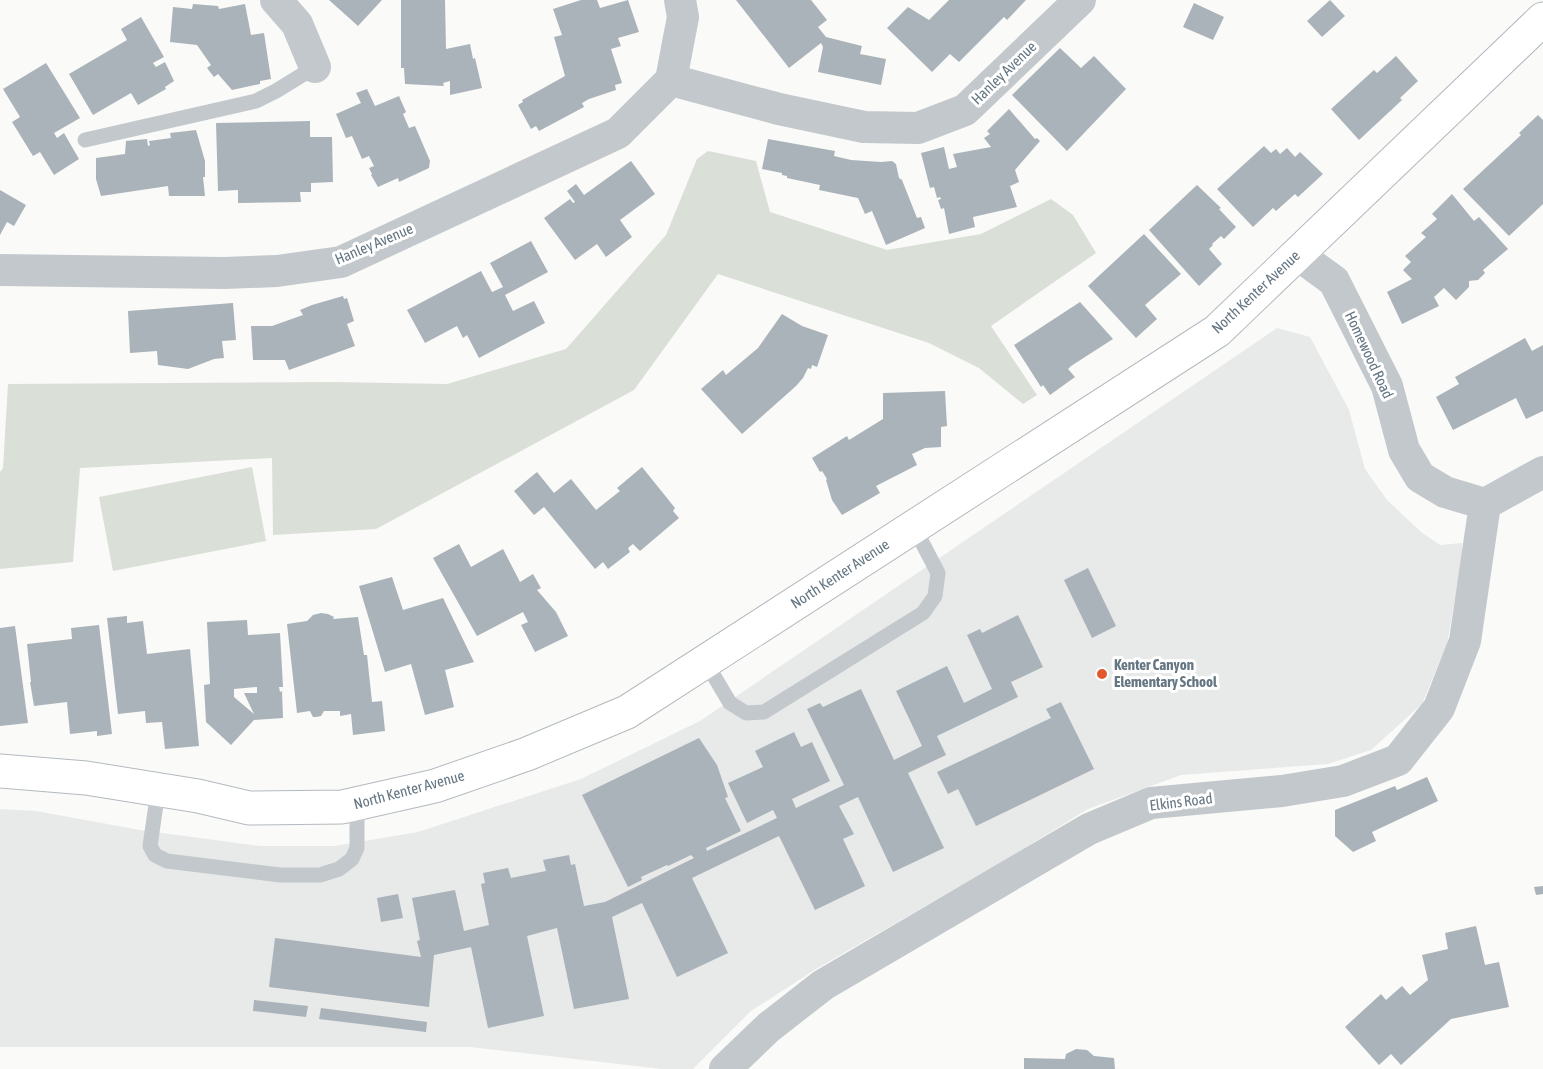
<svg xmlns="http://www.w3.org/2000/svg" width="1543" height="1069" viewBox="0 0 1543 1069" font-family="'Asap Condensed',sans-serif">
  <rect width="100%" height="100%" fill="#fafaf8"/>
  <path fill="#e8e9e9" d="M1277,328L1310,337L1349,410L1365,469L1387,500L1421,532L1440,545L1462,543V558L1447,644L1422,704L1371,750L1328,764L1181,775L1088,809L1005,860L816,969L751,1011L693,1069H662L470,1047H0V809L36,811L140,830L260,846H335L418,832L581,779L700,721Z"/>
  <path fill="#dadfd7" d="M708,151L756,161L770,212L887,250L981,234L1051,199L1073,215L1096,253L991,326L1037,395L1023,404L979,368L929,343L718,274L634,390L376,529L273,535L272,458L80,468L73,562L0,569V472L3,468L8,384L333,382L447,384L566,349L666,235L697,159Z
    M252,467L266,541L113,571L99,497Z"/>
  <path fill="#aab3b9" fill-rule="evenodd" d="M329,0H382L358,26Z
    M401,0H445L446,49L470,44L473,59L475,58L482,88L450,95V81L443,83L444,86L405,84L404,68H401Z
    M581,0H597L600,8L628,0L639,32L618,38L621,46L611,49L622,83L615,85L616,90L589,99L582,103L584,107L539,131L536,126L531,129L518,105L523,102L522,100L565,76L554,37L562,35L553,9Z
    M736,0H811L827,20L818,27L826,37L862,46L860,54L886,59L881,85L818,72L823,47L821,43L789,68Z
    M949,0H1026L1007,20L1004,17L959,62L950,54L932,72L887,28L908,7L929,20Z
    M1330,0L1345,16L1322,37L1307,21Z
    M1194,3L1224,17L1213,40L1183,27Z
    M193,4L218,6L219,9L245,4L251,35L264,33L271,79L260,81V84L232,90L218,74L214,77L207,68L211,65L197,45L170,42L173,7L192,9Z
    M141,17L164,57L153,63L156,67L165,62L174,81L165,87L166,89L138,105L131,93L93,115L69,74L127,40L121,29Z
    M1060,48L1081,68L1094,56L1126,89L1067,151L1012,95Z
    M1396,56L1418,81L1400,98L1402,100L1359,140L1331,109L1374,70L1377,73Z
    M46,63L80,118L54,133L57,138L64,133L79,159L54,175L40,152L33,156L12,122L20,117L3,89Z
    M367,89L375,106L399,96L406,112L403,114L409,128L415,126L430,161L429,168L399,182L398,178L378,187L371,175L372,174L369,168L374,166L369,156L362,159L352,136L346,138L336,114L361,103L356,93Z
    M1009,109L1035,139L1037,138L1040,141L1015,170L1019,182L1010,186L1017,207L973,217L975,227L949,234L944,208L941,209L938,200L941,199L940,197L937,198L934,187L930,188L921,153L944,147L949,169L957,167L953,154L991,147L984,138L990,134L987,131Z
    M1538,115L1543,120V204L1509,236L1463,189L1521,135L1519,133Z
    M310,121V137H332L333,182L311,183V192H300L301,202L238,203V190L218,191L216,123Z
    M196,130L205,161V177H203L205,196H169L168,186L101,196L96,179V158L125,154L126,141L147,139L148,146L150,145L149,141L171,138L170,133Z
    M768,139L835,151L834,156L851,160L881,162L892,161L896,164L899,178L902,180L917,218L921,217L925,228L886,245L872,211L865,214L858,198L819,190L820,185L787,178V176L782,175V173L762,169Z
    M1264,146L1271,153L1276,149L1280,154L1287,148L1295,157L1300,152L1323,174L1298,197L1295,194L1276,211L1273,208L1253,227L1217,189Z
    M631,161L655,194L620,220L632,237L606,257L597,244L575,260L544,218L570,199L573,203L575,202L567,191L576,184L584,195Z
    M1197,185L1221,208L1219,209L1236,227L1224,239L1221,236L1212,244L1213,245L1209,249L1222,264L1199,286L1149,230Z
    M0,190L26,205L14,226L7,222L0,235Z
    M1452,194L1474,221L1479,217L1508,249L1483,270L1485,273L1478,280L1469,281V287L1456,300L1444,288L1434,297L1439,306L1402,324L1387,292L1412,279L1403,270L1411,262L1405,256L1426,237L1421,233L1437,219L1432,214Z
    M1144,234L1181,274L1145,305L1157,319L1136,338L1088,286Z
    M531,241L548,272L505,295L513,311L534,301L545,323L479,358L467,335L463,338L457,326L425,343L407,310L481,271L492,292L503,287L490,263Z
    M343,296L344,299L347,298L354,321L347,324L355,346L289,370L285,360H253L251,326H272L303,315L300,310L312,305Z
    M1080,302L1113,339L1071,366L1068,369L1075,377L1050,395L1043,385L1041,387L1014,345Z
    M233,303L236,340L222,341L224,358L214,359L188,369L158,365L157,351L130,353L128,311Z
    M782,314L802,326L828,335L817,367L812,365L811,369L808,368L803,378L796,386L742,434L701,389L723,370L726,375L758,348Z
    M1525,338L1532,351L1543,345V411L1526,419L1516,398L1453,430L1436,397L1459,384L1455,377Z
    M945,391L947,426L941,427V447L925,448L912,454L917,465L876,486L880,493L842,515L832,500L826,480L827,479L822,471L820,472L812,458L847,436L849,440L883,419V393Z
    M642,467L675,508L673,511L679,518L640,551L633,544L628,548L630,552L608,569L603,562L595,569L544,507L534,515L514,491L537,472L554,493L571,479L596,510L620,491L617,488Z
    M459,544L471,567L503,549L520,582L533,574L541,588L537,590L556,612L568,636L535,652L521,625L528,622L523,612L477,636L433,558Z
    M1088,568L1116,626L1092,638L1064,580Z
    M392,577L403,610L443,598L474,662L445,670L454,707L425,715L411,664L385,672L359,586Z
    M321,613L328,614L334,617L333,619L358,617L364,655H367L372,702L382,701L385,731L353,735L351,714L340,716V711H324L321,716L316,717H313L310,711L297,713L287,624L307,621L313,615Z
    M1018,615L1043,667L1011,682L1018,697L937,736L946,755L908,773L944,848L893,872L858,797L839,806L854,834L843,839L865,886L815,910L779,836L692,878L728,953L677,977L642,903L612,917L629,999L574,1009L557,928L527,936L544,1016L488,1028L471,947L434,955L429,1007L269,987L275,938L421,957L417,941L420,940L412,898L455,890L464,931L489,925L481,884L485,883L483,873L508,868L511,878L546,871L543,860L569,855L571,865L575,864L584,906L605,902L694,858L691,855L668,866L667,865L641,877L642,880L628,887L582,795L699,738L717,765L728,797L725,798L741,831L706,848L707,851L777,818L773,810L747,823L728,783L763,767L755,751L794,732L801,747L812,742L830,781L792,799L796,808L844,785L807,709L820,703L823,707L861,689L894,760L922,746L896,691L947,666L964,703L992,689L967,635L980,629L982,633Z
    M127,616V623L143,621L147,654L190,649L199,746L165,749L162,722L146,723L145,711L118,714L107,618Z
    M247,620L248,635L280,633L283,687H279L280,692L282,691L283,718L254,720L231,745L206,722L204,685L210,684L207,622ZM257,687V693H244L254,714L234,697V689Z
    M99,625L112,734L97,736V731L70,734L67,702L34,706L30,682H31L27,644L72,639L71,628Z
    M15,626L28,723L0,726V628Z
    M1061,702L1094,769L976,826L958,789L948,794L937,772L1051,718L1046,709Z
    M1427,777L1438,801L1372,832L1376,841L1353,852L1335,836V810L1395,786L1397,790Z
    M1543,886V894L1536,895L1534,887Z
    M398,894L403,918L381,922L377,898Z
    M1476,926L1485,965L1499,962L1509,1007L1451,1019L1401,1065L1391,1054L1379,1065L1345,1027L1381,994L1386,1000L1402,986L1410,995L1428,980L1422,955L1448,949L1445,933Z
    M254,1000L308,1006L306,1017L253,1011Z
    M321,1008L427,1022L426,1032L319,1019Z
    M1076,1049L1087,1050L1094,1056L1114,1058L1115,1069H1024V1058L1065,1059L1066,1054Z"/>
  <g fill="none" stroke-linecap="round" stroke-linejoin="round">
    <defs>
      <path id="secondary" d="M0,771L86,778L198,796L249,808L342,807L435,786L527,754L627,712L1217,331L1543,19"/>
    </defs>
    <use href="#secondary" stroke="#b3babf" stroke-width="35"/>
    <path stroke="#c3c8cc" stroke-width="15" d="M85,140L256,101L276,91L315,67
      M705,661L730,703L746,713L764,712L923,613L935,596L938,573L914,527
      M158,791L150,846L155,855L167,861L280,875H320L339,869L352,859L357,848V805"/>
    <path stroke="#c3c8cc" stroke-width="32" d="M276,0L297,24L315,67
      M680,0L683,17L671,80L779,109L864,127L918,128L965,110L1080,0
      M1297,254L1334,281L1387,386L1404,450L1420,477L1445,492L1485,504L1543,472
      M0,270L224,273L277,271L341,262L618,133L671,80
      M725,1069L769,1027L823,985L1089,829L1151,803L1282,791L1343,781L1398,760L1439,708L1465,641L1485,504"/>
    <use href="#secondary" stroke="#fff" stroke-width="33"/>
  </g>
  <circle fill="#e4572e" stroke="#fff" stroke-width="2" cx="1102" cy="674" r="6"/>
  <g text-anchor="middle" stroke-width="6" stroke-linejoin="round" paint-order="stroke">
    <g font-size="15" fill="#657683" stroke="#fff">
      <text transform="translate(1004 73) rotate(-44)" y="5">Hanley Avenue</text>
      <text transform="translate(374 244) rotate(-23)" y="5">Hanley Avenue</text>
      <text transform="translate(1256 292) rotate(-43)" y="5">North Kenter Avenue</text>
      <text transform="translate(1369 355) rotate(65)" y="5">Homewood Road</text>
      <text transform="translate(840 574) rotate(-33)" y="5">North Kenter Avenue</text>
      <text transform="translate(409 790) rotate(-15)" y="5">North Kenter Avenue</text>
      <text transform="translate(1181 802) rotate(-7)" y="5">Elkins Road</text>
    </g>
    <g font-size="15" font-weight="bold" fill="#657683" stroke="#fff" text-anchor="start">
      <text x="1114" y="670">Kenter Canyon<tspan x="1114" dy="17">Elementary School</tspan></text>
    </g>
  </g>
</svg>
